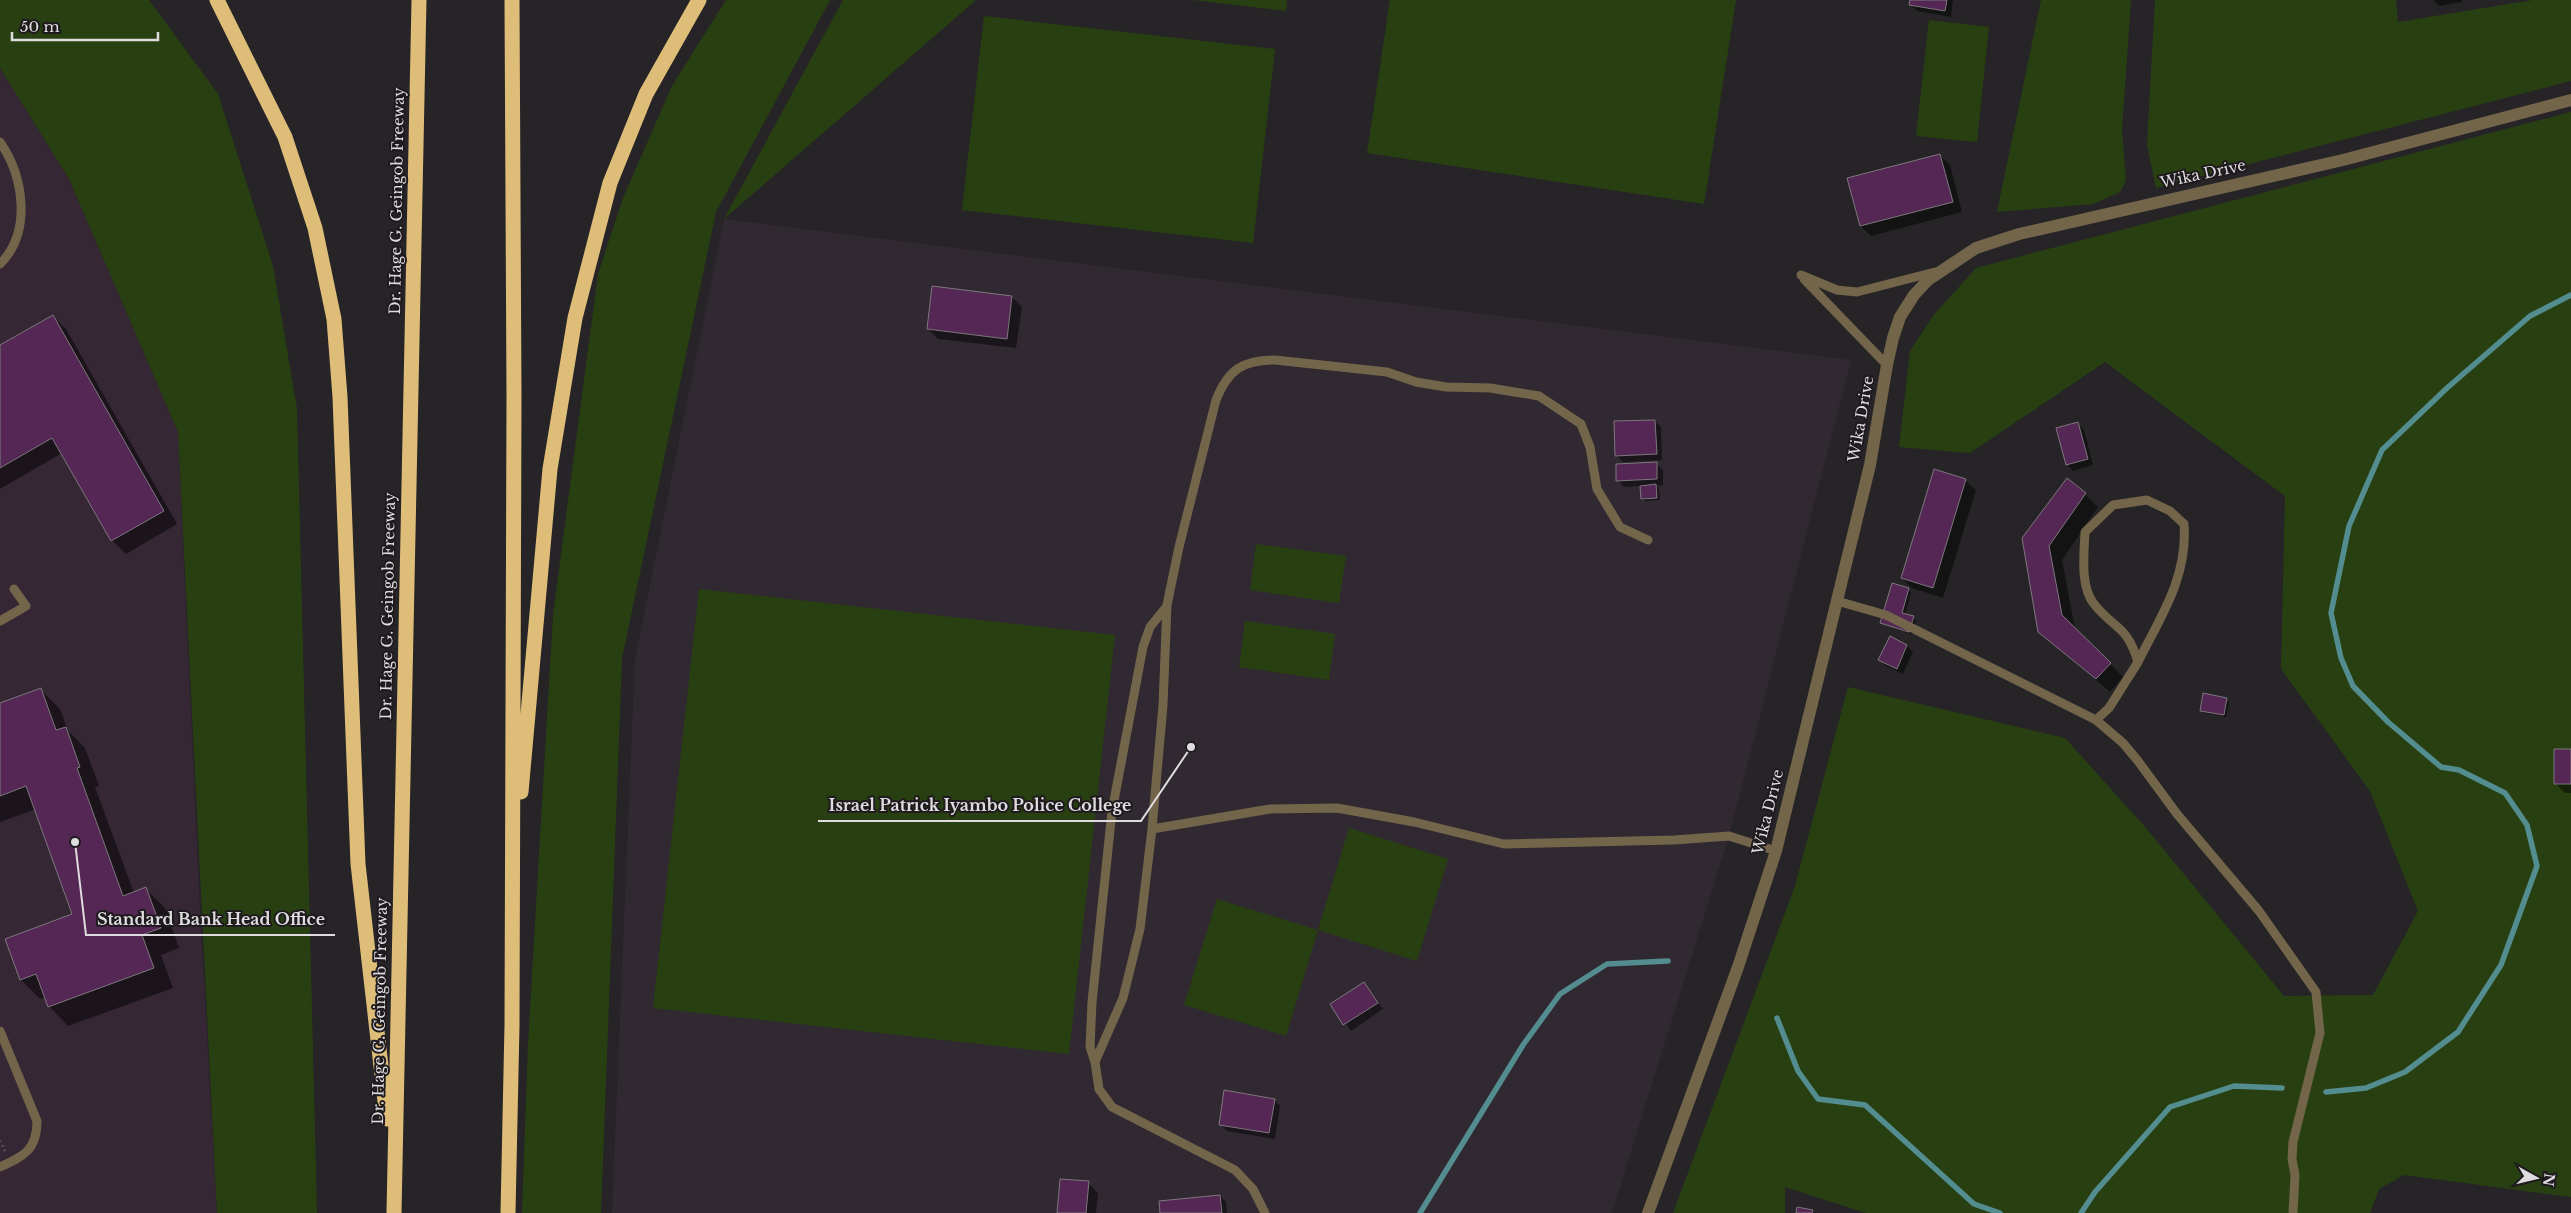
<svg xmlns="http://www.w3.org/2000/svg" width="2571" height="1213" viewBox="0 0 2571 1213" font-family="'Libre Baskerville',serif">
  <rect width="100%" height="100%" fill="#272427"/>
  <path fill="#352734" d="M0,68L69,179L178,432L200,911L217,1213H0Z"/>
  <path fill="#312931" d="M724,219L1851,360L1729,836L1612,1213H612L635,659Z"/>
  <path fill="#284011" d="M0,0H149L218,94L273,266L297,409L317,1213H217L178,432L69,179L0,68Z
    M726,0H830L716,212L622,658L601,1213H522L528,1044L553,615L598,274L623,198L672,86Z
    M843,0H976L724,219Z
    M1193,0H1287L1286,11Z
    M1390,0H1736L1704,204L1367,153Z
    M2041,0H2131L2122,130L2126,180L2120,192L2093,204L1997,212Z
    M2155,0H2396L2398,22L2533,0H2571V81L2156,188L2147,145Z
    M984,16L1275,49L1253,243L962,210Z
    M1929,20L1989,27L1977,142L1916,136Z
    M2571,112V1197L2404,1175L2379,1189L2370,1213H1866L1785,1187V1213H1673L1795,886L1848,687L2065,738L2146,828L2284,996L2373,995L2418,911L2370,791L2281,669L2285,496L2105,362L1970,453L1899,447L1910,351L1933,316L1976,268Z
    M1256,544L1346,556L1339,603L1250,590Z
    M699,589L1115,635L1069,1054L653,1008Z
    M1245,621L1335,634L1329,680L1239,667Z
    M1349,828L1448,859L1417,961L1318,930L1286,1036L1184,1005L1217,899L1318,930Z"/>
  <path fill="#0007" d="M1911,0H1953L1951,17L1917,11L1911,5Z
    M2433,0H2462V2L2439,6Z
    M1940,155L1950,165L1962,212L1871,236L1861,226L1849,179Z
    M1012,297L1022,307L1016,348L938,339L928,329Z
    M53,316L66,329L177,524L126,554L112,540L62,453L0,489V347Z
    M1655,421L1661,427L1662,460L1623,462L1616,455Z
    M2077,423L2084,430L2093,465L2073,471L2067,464Z
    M1656,464L1663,470V485L1656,486L1659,488L1660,500L1645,501L1642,498L1641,486L1624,487L1617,480Z
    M1935,471L1966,481L1976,490L1943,598L1912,588L1902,578Z
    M2085,494L2098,507L2062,560L2075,629L2123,677L2110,692L2039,631L2023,539Z
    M1908,590L1911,592L1905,615L1916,620L1912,634L1881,623Z
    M1891,638L1907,646L1913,652L1903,674L1886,666L1880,660Z
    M41,690L60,709L68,731L85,748L99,786L95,787L134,893L146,889L165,908L179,948L161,955L173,988L68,1026L49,1006L46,997L40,999L21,980L6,940L74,915L36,809L0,822V705Z
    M2226,699L2229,702L2226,717L2205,713L2202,710Z
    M2571,751V793H2565L2555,783Z
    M1364,983L1383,1009L1351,1031L1332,1005Z
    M1274,1100L1280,1106L1275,1139L1227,1131L1220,1124Z
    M1088,1183L1098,1193L1096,1213H1059Z
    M1220,1196L1226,1202L1227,1213H1161Z"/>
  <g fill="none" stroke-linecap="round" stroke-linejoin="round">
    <path stroke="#538d90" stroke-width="5.5" d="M1777,1018L1798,1071L1818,1099L1865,1105L1974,1204L2000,1213
      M2326,1092L2366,1088L2405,1072L2458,1032L2501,965L2537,866L2527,825L2505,793L2459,770L2441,767L2388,722L2353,686L2341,658L2331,613L2349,526L2382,450L2447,388L2530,316L2571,295
      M1420,1213L1523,1045L1560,994L1607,964L1668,961
      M2081,1213L2095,1192L2170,1107L2234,1086L2282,1088"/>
  </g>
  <path fill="#542755" stroke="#7d787d" d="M1910,0H1947L1945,11L1909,5Z
    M1940,154L1953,202L1860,226L1847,178Z
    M932,286L1012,296L1007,339L927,329Z
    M53,315L164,511L111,541L52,438L0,468V345Z
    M1655,420L1657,454L1615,456L1614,421Z
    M2078,422L2088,459L2066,465L2056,428Z
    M1657,462V479L1616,481V464Z
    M1934,469L1966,479L1933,588L1901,578Z
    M2067,478L2086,493L2049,546L2062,615L2111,663L2096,679L2038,632L2022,538Z
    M1656,484L1657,498L1641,499L1640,486Z
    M1892,583L1909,588L1902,613L1914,616L1909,632L1880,623Z
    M1890,636L1907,645L1897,669L1878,660Z
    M41,688L56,730L66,727L80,767L77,768L123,896L146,887L161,928L142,935L154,968L48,1007L36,974L20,980L5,939L72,914L26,786L0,796V703Z
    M2203,693L2227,698L2224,715L2200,711Z
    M2554,749H2571V784H2554Z
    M1364,982L1378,1003L1343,1025L1330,1004Z
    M1224,1090L1275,1099L1269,1133L1219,1125Z
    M1060,1179L1089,1181L1086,1213H1057Z
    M1220,1195L1222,1213H1160L1159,1201Z
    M1797,1207L1813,1210L1812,1213H1796Z"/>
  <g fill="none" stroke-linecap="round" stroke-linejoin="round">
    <path stroke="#6c6a6c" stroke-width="3" stroke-dasharray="1 4" stroke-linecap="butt" d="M0,1141L5,1151"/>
    <path stroke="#72654a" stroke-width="9" d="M0,142C24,177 32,232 0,264
      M1801,275L1837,290L1857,292L1935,272
      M1804,279L1887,365
      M1837,601L1886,615L2096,720L2123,743L2138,761L2177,814L2259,911L2316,992L2320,1033L2293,1142L2292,1159L2295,1175L2293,1213
      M1167,606L1150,627L1143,647L1112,811L1092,1002L1090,1047L1095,1062L1099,1089L1112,1107L1235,1170L1253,1189L1265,1213
      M0,621L26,606L14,589
      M2096,720L2109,708L2138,662C2127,625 2115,630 2094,604C2080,587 2084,554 2085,532L2113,505L2147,500L2170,511L2184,524C2188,577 2161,616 2138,662
      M1152,829L1270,809L1337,808L1414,822L1504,844L1674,840L1729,836L1776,851
      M0,1031L37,1121C37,1150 24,1156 0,1167
      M1095,1062L1123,998L1140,929L1152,829L1163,705L1167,605L1179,547L1216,400C1228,370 1242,360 1275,360L1387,372L1416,382L1446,387L1490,388L1539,396L1581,424L1590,447L1597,489L1620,527L1648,540"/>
    <path stroke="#72654a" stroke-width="12" d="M1648,1213L1738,967L1776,851L1870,465L1887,365L1893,338L1900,317L1914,295L1928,280L1976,248L2019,234L2343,160L2571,100"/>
    <path stroke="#debd79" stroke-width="15" d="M217,0L285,137L315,228L334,319L340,397L358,864L387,1119
      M521,792L550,469L575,318L610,183L646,94L699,0
      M394,1213L419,0
      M508,1213L512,1025L514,397L512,0"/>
  </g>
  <g text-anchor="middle" stroke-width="4" stroke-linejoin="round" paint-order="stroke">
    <g font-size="15" fill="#dedcde" stroke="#1e1a1e">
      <text transform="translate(2203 174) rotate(-12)" y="5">Wika Drive</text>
      <text transform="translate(397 201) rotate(-89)" y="5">Dr. Hage G. Geingob Freeway</text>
      <text transform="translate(1861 419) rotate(-80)" y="5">Wika Drive</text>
      <text transform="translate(388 606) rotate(-89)" y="5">Dr. Hage G. Geingob Freeway</text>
      <text transform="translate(1768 812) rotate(-76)" y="5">Wika Drive</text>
      <text transform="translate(380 1011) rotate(-89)" y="5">Dr. Hage G. Geingob Freeway</text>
    </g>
  </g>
  <path fill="none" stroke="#dedcde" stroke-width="2" d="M1191 747L1141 821H818M75 842L86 935H335"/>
  <g fill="#dedcde" stroke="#1e1a1e" stroke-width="2">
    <circle cx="1191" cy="747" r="5"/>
    <circle cx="75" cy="842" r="5"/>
  </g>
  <g font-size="16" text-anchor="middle" font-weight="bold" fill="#dedcde" stroke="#1e1a1e" stroke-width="4" stroke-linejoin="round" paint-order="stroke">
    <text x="980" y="811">Israel Patrick Iyambo Police College</text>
    <text x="211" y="925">Standard Bank Head Office</text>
  </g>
  <g transform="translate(2536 1178) rotate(98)" stroke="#1e1a1e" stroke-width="4" paint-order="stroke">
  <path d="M0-4L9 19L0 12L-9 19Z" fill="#dedcde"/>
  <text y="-8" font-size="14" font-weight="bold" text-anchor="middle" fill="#dedcde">N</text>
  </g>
  <path d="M12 32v8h146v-8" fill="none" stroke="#dedcde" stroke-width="2.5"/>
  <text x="20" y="32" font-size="15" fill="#dedcde" stroke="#1e1a1e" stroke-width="4" paint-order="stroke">50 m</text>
</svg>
